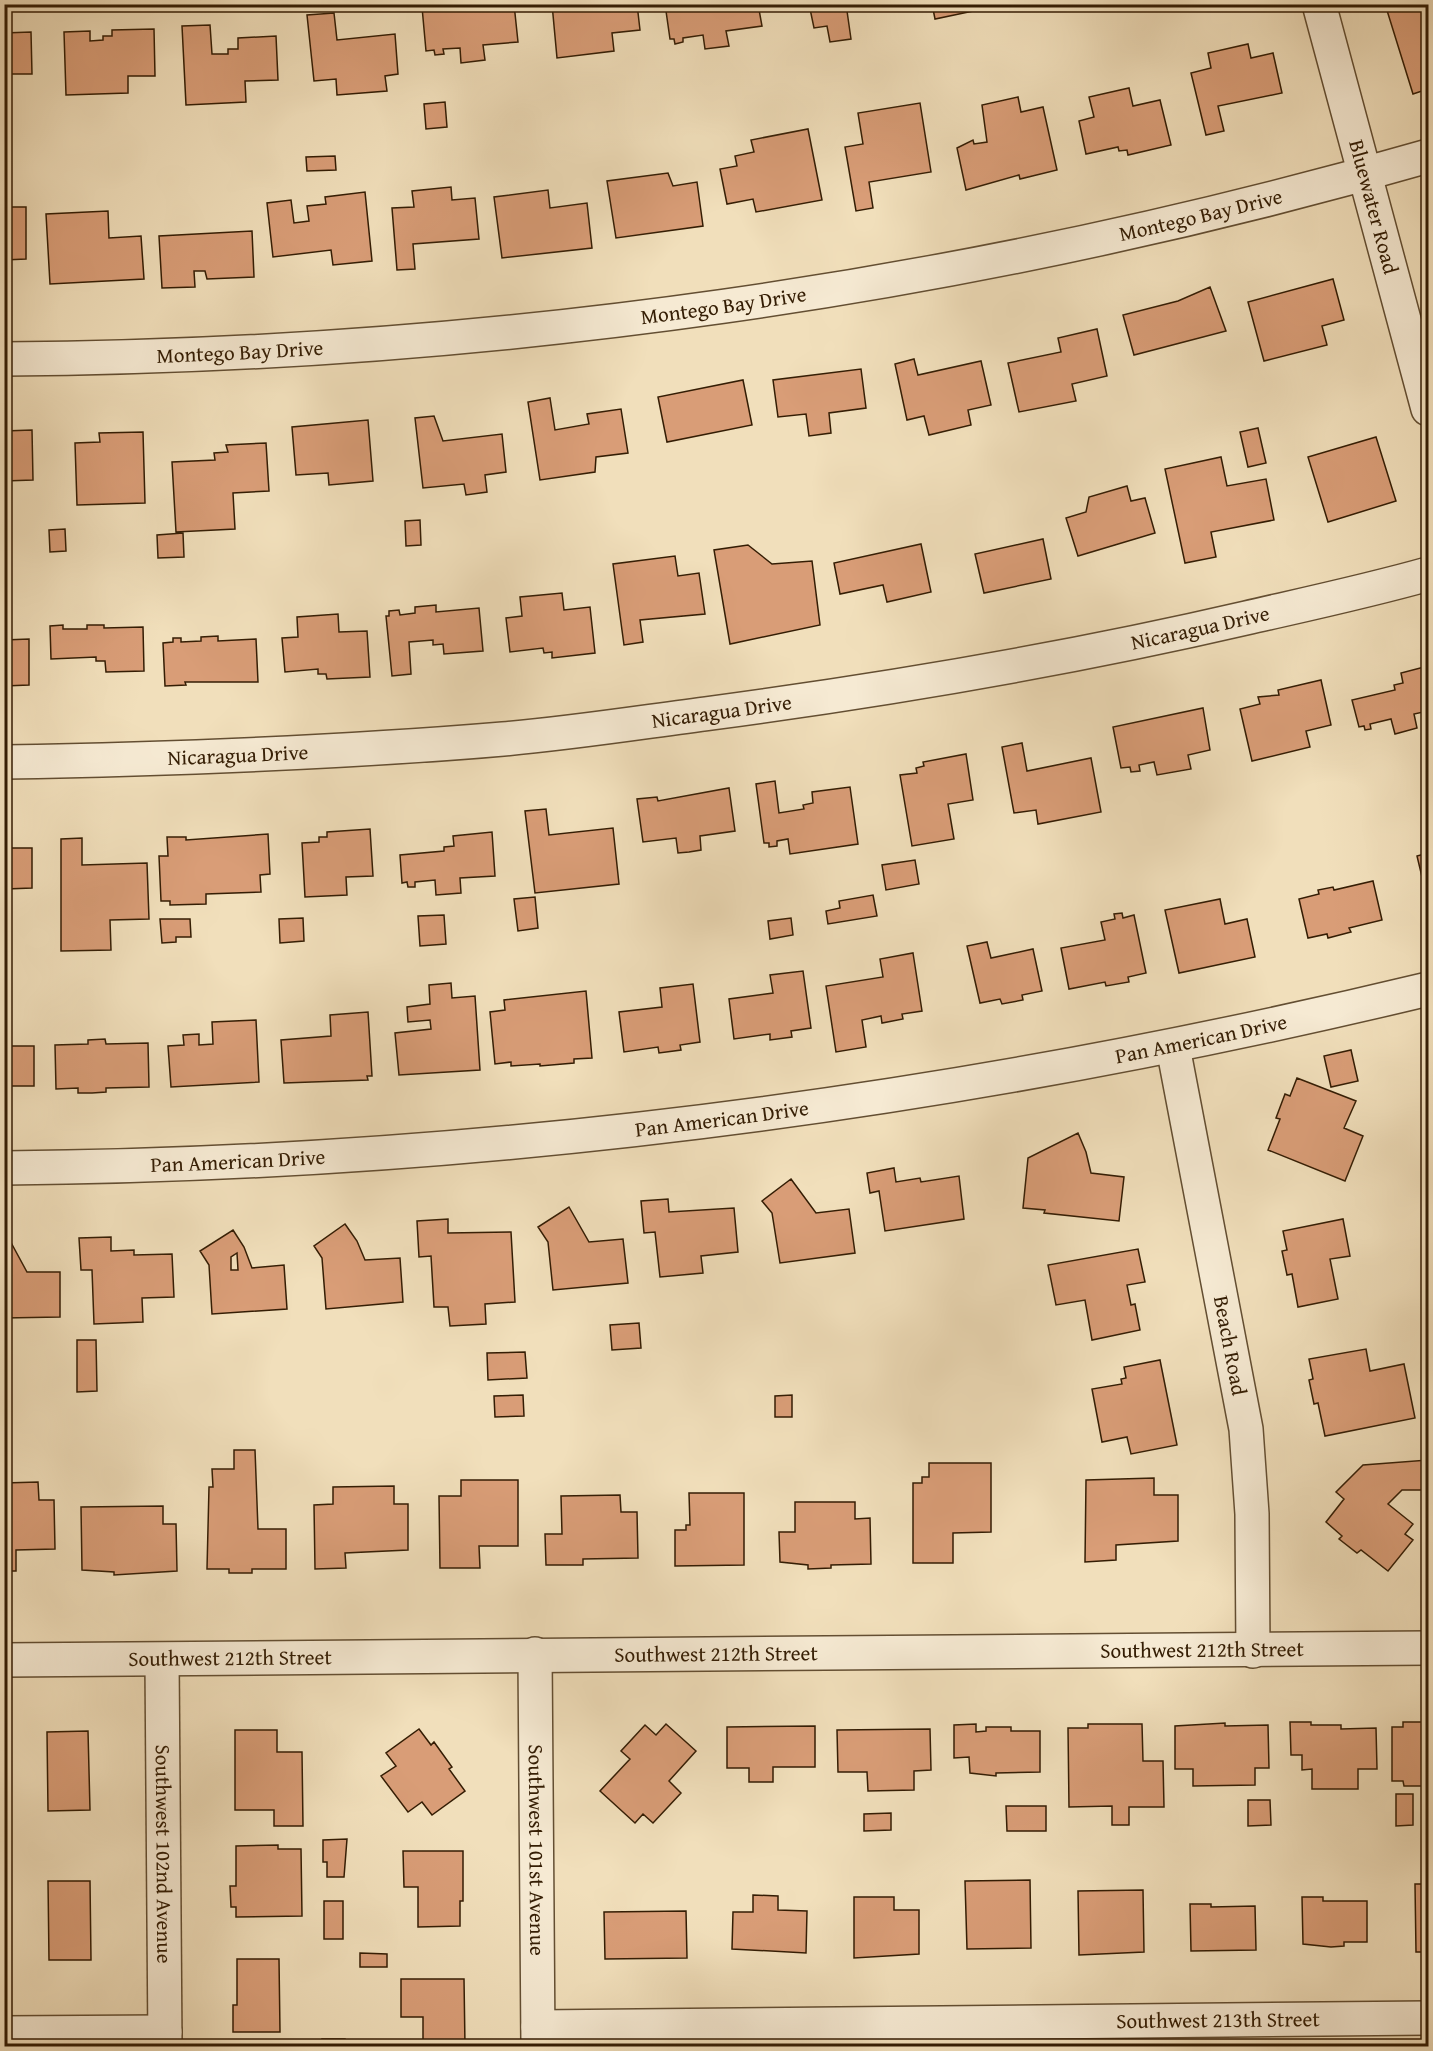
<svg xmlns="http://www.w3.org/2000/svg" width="1433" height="2051" viewBox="0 0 1433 2051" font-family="'Gentium Book Plus',serif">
  <rect width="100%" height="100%" fill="#f1dfbb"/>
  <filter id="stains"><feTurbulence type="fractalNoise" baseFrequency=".00333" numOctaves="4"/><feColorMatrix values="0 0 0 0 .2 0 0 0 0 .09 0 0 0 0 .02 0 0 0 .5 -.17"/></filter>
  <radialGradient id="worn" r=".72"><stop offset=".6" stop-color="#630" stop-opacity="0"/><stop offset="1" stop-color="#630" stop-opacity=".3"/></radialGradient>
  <path fill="#d99d77" stroke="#341d04" stroke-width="1.5" fill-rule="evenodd" d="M476,4H514L518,42L483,45L485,60L461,63L460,48L443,49L444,54L435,55L434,50L426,51L422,7L442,6V9Z
    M552,4H637L640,30L612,33L614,51L557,58Z
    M665,4H685L686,9L709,4H758L762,26L726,31L729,46L705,49L703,35L683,38V42L675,44L674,39H670Z
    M788,4H809L806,6V10L798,11L797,7L788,8Z
    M809,4H846L851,39L830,42L827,26L814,28Z
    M932,4H982L983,9L935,19Z
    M1385,4H1428V89L1413,94Z
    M334,13L337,40L395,34L398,74L385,76L387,91L337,95L336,79L314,81L307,15Z
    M210,25L212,54H228V49H238V38L276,36L278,80L245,81L246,102L186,105L182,26Z
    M154,29L155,76H128V93L66,95L64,32L90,31V41L103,40V36H112V30Z
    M31,32L32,74H4V33Z
    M1248,44L1251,58L1273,53L1282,93L1218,106L1224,131L1206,135L1191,73L1211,68L1208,53Z
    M1129,88L1133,106L1160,100L1171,145L1128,155L1127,150L1119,151L1118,147L1086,154L1079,121L1094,117L1089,97Z
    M1018,97L1021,112L1043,107L1057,170L1020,179L1019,175L966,190L957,148L973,140L974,144L987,142L982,105Z
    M445,102L447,127L426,129L424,104Z
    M920,103L931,172L869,182L873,208L856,211L845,147L863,144L858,113Z
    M808,129L822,200L756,212L753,199L727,204L720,169L737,166L735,156L754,152L751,140Z
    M335,156L336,170L307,171L306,157Z
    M668,173L673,186L697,182L703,226L616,238L607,181Z
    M451,187L452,200L475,198L479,239L413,244L415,269L397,270L392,208L414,207L412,191Z
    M548,190L550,208L587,203L592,248L502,258L494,197Z
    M365,192L372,261L333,265L331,250L273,257L267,203L291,200L294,223L309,221L307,206L326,204L325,197Z
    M4,207H26V259L4,260Z
    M108,211L109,238L141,236L144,279L50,284L46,214Z
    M252,231L254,277L207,279L205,271H194L195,287L162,288L159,236Z
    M1333,279L1344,320L1322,326L1327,345L1264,361L1248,302Z
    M1210,287L1226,331L1134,355L1123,315L1178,301Z
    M1097,329L1107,376L1072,384L1076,401L1019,412L1008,363L1061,352L1058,338Z
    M914,359L918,375L981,361L991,405L968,410L971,425L929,435L924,416L907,420L895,364Z
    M861,369L866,408L829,413L831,433L809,436L806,414L778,417L773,380Z
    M743,380L752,425L667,442L658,397Z
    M550,398L555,430L589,424L587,414L621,409L628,453L596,457L595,472L540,480L528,402Z
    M434,416L443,441L502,434L506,472L485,475L487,492L466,495L464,484L423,488L415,418Z
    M368,420L373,481L329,485L328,473L296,475L292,427Z
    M1258,428L1266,463L1248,467L1240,432Z
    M32,430L33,480L4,481V431Z
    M143,432L145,503L77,505L75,443L100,442L99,433Z
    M1376,437L1396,501L1328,522L1308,457Z
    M266,443L269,491L233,493L235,529L176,532L172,462L215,460L214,453L228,452L226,445Z
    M1221,457L1227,486L1266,479L1274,520L1211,532L1216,557L1185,563L1165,469Z
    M1127,486L1131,501L1145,498L1155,533L1078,556L1066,518L1086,512L1089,497Z
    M420,520L421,545L406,546L405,521Z
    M65,529L66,551L50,552L49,530Z
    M183,533L184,557L158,558L157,535Z
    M1043,539L1051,579L984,593L975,554Z
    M921,544L931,592L887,602L883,585L840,594L834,563Z
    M748,545L772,564L812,561L820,625L730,644L714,550Z
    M675,556L678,576L699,573L705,614L640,620L643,642L624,645L613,564Z
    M562,593L564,610L590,607L595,653L552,658V652L544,653L543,648L510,652L506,618L522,616L520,597Z
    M436,605V612L479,608L483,651L444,654L443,644L433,645V640L409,642L411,674L392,676L386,616H389V611L399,610L400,615L415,613V607Z
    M338,614L339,632L367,631L370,677L327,679L326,674H318V669L285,672L282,638L298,637L297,617Z
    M63,625V629H87V625H104V628L143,627L144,671L106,672L105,661H96V657L51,659L50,626Z
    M218,636V641L256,639L258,682H185L186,685L165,686L163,643L173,642V638H181V642L201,641V637Z
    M29,639V685L4,686V640Z
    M1428,666V711L1414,714L1417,728L1395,734L1391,719L1370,724L1371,729L1365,730L1364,726L1359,727L1352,700L1395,690L1394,685L1403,683L1401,673Z
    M1321,680L1331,725L1306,731L1310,747L1252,761L1240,709L1260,704L1258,697L1279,695L1278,690Z
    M1203,708L1210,750L1188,755L1191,769L1157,775L1154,762L1139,765L1140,771L1131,772L1130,767L1121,768L1113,727Z
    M1022,743L1027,771L1091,758L1101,812L1038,824L1036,810L1014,813L1002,747Z
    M966,754L973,800L948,804L954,839L912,846L900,775L917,773L916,768L924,766L923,762Z
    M775,781L779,813L804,809L803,805L813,803L812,792L850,787L858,844L790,854L788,839L777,841V846L769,847V843H764L756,784Z
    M729,788L735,831L700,836L701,850L689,852L678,853L676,838L643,842L637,799L657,797L658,801Z
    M546,809L549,835L613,828L619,884L535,893L525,811Z
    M370,829L373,876L346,877L347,895L305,897L302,843L319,842V837H327V832Z
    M492,832L495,876L460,878L461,893L436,895L435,880L415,882V887H408L407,882L402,883L400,855L444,851V847L454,846L453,836Z
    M268,834L270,874L260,875L261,892L206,894V904L170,905V901H161L159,856H168L167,837H186V840Z
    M82,838V865L147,863L149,919L110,920L111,950L61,951V839Z
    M4,844H10V848H32V888L6,889L4,911Z
    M1428,853V902L1417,856Z
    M915,860L919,884L886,890L882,865Z
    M1373,881L1382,920L1349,928L1351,932L1328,938L1327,934L1308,938L1299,899L1319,894L1318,890L1333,887L1334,890Z
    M873,895L877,916L828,924L826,911L840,908L839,901Z
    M535,897L538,928L518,931L514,899Z
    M1220,899L1225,924L1247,919L1255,957L1179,973L1165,910Z
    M1122,913L1123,918L1134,915L1146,973L1128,977L1129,982L1106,986L1105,982L1069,989L1061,948L1105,940L1101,922L1115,919L1114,914Z
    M444,915L446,944L420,946L418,916Z
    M303,918L304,941L280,943L279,919Z
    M791,918L793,935L770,939L768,921Z
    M160,919H190L191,937H176V942L162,943Z
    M987,942L991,958L1033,949L1042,991L1022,995L1023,1000L1002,1004L1000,999L980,1003L967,946Z
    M913,953L922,1011L902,1014L903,1019L882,1023L881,1016L862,1020L866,1047L836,1052L826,986L883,977L880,959Z
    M803,971L811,1028L791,1031L792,1037L770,1040V1034L734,1039L729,999L773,993L770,975Z
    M451,983L452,998L475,996L480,1070L399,1075L395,1033L431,1029L430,1020L408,1022L407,1007L430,1004L429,985Z
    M693,984L700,1042L680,1045L681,1050L659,1053L658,1047L624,1052L619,1012L662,1007L660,988Z
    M586,991L592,1058L574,1059V1063L540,1066V1064L511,1066V1062L495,1064L490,1012L505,1010L504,1000Z
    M368,1012L372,1076H367L368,1080L284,1083L281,1040L331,1036L330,1015Z
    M256,1020L259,1082L171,1087L168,1046L184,1045L183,1035L199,1034V1045L213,1044L212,1022Z
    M105,1039L106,1044L148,1043L149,1087L106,1088V1092L92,1093H78V1088L56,1089L55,1045L88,1044V1040Z
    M4,1046H34V1086H4Z
    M1351,1050L1358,1081L1331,1087L1324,1056Z
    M1297,1078L1356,1101L1344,1128L1363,1136L1345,1181L1268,1150L1280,1119L1276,1118L1285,1094L1290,1096Z
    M1078,1133L1086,1152L1091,1173L1124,1177L1119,1221L1044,1213L1045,1210L1023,1208L1028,1158Z
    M894,1168L896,1182L920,1178L921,1182L959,1176L964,1219L885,1231L879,1191L870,1193L867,1173Z
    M791,1179L816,1213L849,1209L855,1253L780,1263L772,1213L762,1201Z
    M668,1199L669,1212L734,1208L738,1252L701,1256L703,1273L660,1277L655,1232L644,1233L641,1201Z
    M569,1207L589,1242L623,1239L628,1283L553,1290L548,1242L538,1227Z
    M448,1219V1233L511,1232L515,1302L485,1304L486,1324L450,1326L448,1307H434L431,1256L419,1257L417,1221Z
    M1343,1219L1350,1256L1330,1259L1338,1299L1298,1307L1292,1274L1287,1275L1282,1251L1287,1250L1283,1231Z
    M345,1224L357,1241L365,1260L400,1258L403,1302L326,1309L322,1258L314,1246Z
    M233,1230L244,1247L252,1268L284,1265L287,1309L212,1314L209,1265L200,1251ZM237,1253L238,1270H231V1257Z
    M8,1237L27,1272H60V1317L4,1318V1239Z
    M111,1237V1251L134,1250V1255L172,1254L174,1297L142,1298L143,1322L94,1324L92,1270H81L79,1238Z
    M1138,1249L1145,1282L1127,1285L1131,1305L1135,1304L1140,1330L1092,1340L1085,1300L1056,1305L1048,1265Z
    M639,1323L641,1348L612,1350L610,1325Z
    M77,1340H96L97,1391L77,1392Z
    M1366,1349L1370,1371L1404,1364L1415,1418L1325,1436L1318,1403L1314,1404L1309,1380L1313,1379L1309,1359Z
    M525,1352L527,1378L488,1380L487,1353Z
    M1160,1360L1177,1445L1131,1454L1127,1437L1102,1442L1092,1389L1122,1384L1121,1379L1126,1378L1124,1367Z
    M523,1395L524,1416L495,1417L494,1396Z
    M792,1395V1417H775V1396Z
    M234,1450H255L258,1529H286V1569H252V1573H229V1569H207L209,1487H213L212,1469H234Z
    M1428,1460V1490H1402L1388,1504L1413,1524L1405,1534L1413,1540L1388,1571L1361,1550L1357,1553L1339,1539L1342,1536L1326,1522L1344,1499L1336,1492L1363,1465Z
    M929,1463H991V1532L953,1533V1563H913V1483H922V1477H929Z
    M1154,1478V1495H1178V1541L1116,1545V1560L1085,1562L1086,1480Z
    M461,1480H518V1546H479L480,1568H440L439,1496H461Z
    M38,1482L39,1500H54L55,1549L16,1550V1571H4V1483Z
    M394,1486V1504H408V1550L345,1553L346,1568L315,1569L314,1505L333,1504V1487Z
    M689,1493H744V1565L675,1566V1530H686V1525H690Z
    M620,1495L621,1512H637L638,1558L583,1559V1565H546L545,1534H562L561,1496Z
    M795,1502H855V1519L870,1518L871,1564L831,1565V1568L808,1569V1565L780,1562L779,1532H795Z
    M163,1506V1524H176L177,1571L114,1575V1572L82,1570L81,1507Z
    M1290,1722H1311V1725H1341V1729L1376,1728L1377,1769H1358V1789H1312V1769L1302,1770V1755H1291Z
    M1403,1722H1428V1786H1404L1403,1781H1392V1727H1403Z
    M1225,1723V1726L1268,1725L1269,1768H1255V1785L1193,1786V1769H1175V1726Z
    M666,1724L696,1751L669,1781L681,1793L653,1823L643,1814L635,1823L600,1791L630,1759L621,1751L645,1725L656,1735Z
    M976,1724V1732L986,1731V1727H1011V1731H1040V1772L996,1773V1776L970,1773L969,1757L954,1758V1725Z
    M1088,1724H1142L1143,1761H1163L1164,1807H1129V1825H1112V1806L1069,1807L1068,1728H1088Z
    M815,1726V1767H773V1782H749V1768H727V1727Z
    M419,1729L431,1745L434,1742L452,1767L449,1769L465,1791L432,1815L422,1802L408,1812L381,1776L396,1766L386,1753Z
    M930,1729L931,1770L914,1771V1790L868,1791L867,1772H838L837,1730Z
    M235,1730H277V1752H302L303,1826H274V1810H235Z
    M88,1731L90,1810L48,1811L47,1732Z
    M1396,1794H1413V1825L1396,1826Z
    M1248,1800H1270L1271,1825L1248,1826Z
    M1006,1806H1046V1831H1007Z
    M891,1813V1830L864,1831V1814Z
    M347,1839L344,1877H327V1862H323V1840Z
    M278,1845V1849H301L302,1916L236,1917V1907H231L230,1886H236V1846Z
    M403,1851H463V1901H460V1926L418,1927V1887H404Z
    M1030,1880L1031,1948L967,1949L965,1881Z
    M48,1881H90L91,1960H49Z
    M1415,1884H1428V1952H1416Z
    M1143,1890L1144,1952L1079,1955L1078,1891Z
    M753,1895L778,1896V1910L807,1911L806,1953L732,1949L733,1912H753Z
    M854,1897H894V1910H919V1954L854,1958Z
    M1302,1897H1323V1901H1367V1942H1344V1946L1331,1947L1303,1944Z
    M324,1901H343V1939H324Z
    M1190,1904H1211V1907L1255,1906L1256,1950L1191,1951Z
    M686,1911L687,1958L605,1959L604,1912Z
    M360,1953L387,1954V1967H360Z
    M237,1959H279L280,2032H233V2005H237Z
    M401,1979H464L465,2046H423V2017H401Z
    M322,2039H345V2046H322Z"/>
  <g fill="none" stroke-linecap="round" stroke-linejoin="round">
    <defs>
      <g id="minor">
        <path id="s1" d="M1319,4L1428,409"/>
        <path id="s2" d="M4,359C485,356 967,289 1428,156"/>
        <path id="s3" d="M4,762C171,759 337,753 503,739C573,733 642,722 712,713C891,689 1069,659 1246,618C1307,604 1368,591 1428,574"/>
        <path id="s4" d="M1173,1047L1246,1429L1252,1514L1253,1651"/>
        <path id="s5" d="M4,1168C488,1164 958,1102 1428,989"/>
        <path id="s6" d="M535,1654L538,2046"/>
        <path id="s7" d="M162,1660L165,2046"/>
        <path id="s8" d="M538,2027L1428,2018"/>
        <path d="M4,2033L165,2032"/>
      </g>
      <g id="tertiary">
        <path id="s9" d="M4,1660L1428,1648"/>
      </g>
    </defs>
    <use href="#minor" stroke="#634e32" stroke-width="36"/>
    <use href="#tertiary" stroke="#634e32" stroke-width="36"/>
    <use href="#minor" stroke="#f6ead3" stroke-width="33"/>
    <use href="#tertiary" stroke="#f6ead3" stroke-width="33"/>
  </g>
  <g text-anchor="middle" stroke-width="5" stroke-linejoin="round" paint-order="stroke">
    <g font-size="21" fill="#341d04" stroke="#f6ead3">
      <text dy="7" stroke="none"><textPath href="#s1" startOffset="210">Bluewater Road</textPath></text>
      <text dy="7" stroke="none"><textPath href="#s2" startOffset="1208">Montego Bay Drive</textPath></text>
      <text dy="7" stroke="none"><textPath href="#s2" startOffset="722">Montego Bay Drive</textPath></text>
      <text dy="7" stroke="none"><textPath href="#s2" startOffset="236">Montego Bay Drive</textPath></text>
      <text dy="7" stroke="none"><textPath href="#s3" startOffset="1206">Nicaragua Drive</textPath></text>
      <text dy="7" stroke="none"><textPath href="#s3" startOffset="720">Nicaragua Drive</textPath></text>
      <text dy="7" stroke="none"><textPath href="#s3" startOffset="234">Nicaragua Drive</textPath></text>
      <text dy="7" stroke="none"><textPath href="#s5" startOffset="1206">Pan American Drive</textPath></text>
      <text dy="7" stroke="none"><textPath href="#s5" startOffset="720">Pan American Drive</textPath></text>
      <text dy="7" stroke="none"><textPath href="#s5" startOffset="234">Pan American Drive</textPath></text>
      <text dy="7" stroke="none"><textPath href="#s4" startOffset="304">Beach Road</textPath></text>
      <text dy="7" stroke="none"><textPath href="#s9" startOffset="1198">Southwest 212th Street</textPath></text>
      <text dy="7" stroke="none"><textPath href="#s9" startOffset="712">Southwest 212th Street</textPath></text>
      <text dy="7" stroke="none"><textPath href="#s9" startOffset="226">Southwest 212th Street</textPath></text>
      <text dy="7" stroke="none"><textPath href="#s6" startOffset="196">Southwest 101st Avenue</textPath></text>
      <text dy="7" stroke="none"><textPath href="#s7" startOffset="194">Southwest 102nd Avenue</textPath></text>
      <text dy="7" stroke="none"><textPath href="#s8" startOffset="680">Southwest 213th Street</textPath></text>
    </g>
  </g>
  <rect width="1433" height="2051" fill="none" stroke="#f1dfbb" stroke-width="24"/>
  <rect x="6" y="6" width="1421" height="2039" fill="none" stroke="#341d04" stroke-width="3"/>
  <rect x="12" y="12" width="1409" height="2027" fill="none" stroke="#341d04" stroke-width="1.5"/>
  <rect width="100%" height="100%" filter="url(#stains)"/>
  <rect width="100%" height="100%" fill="url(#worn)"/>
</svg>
